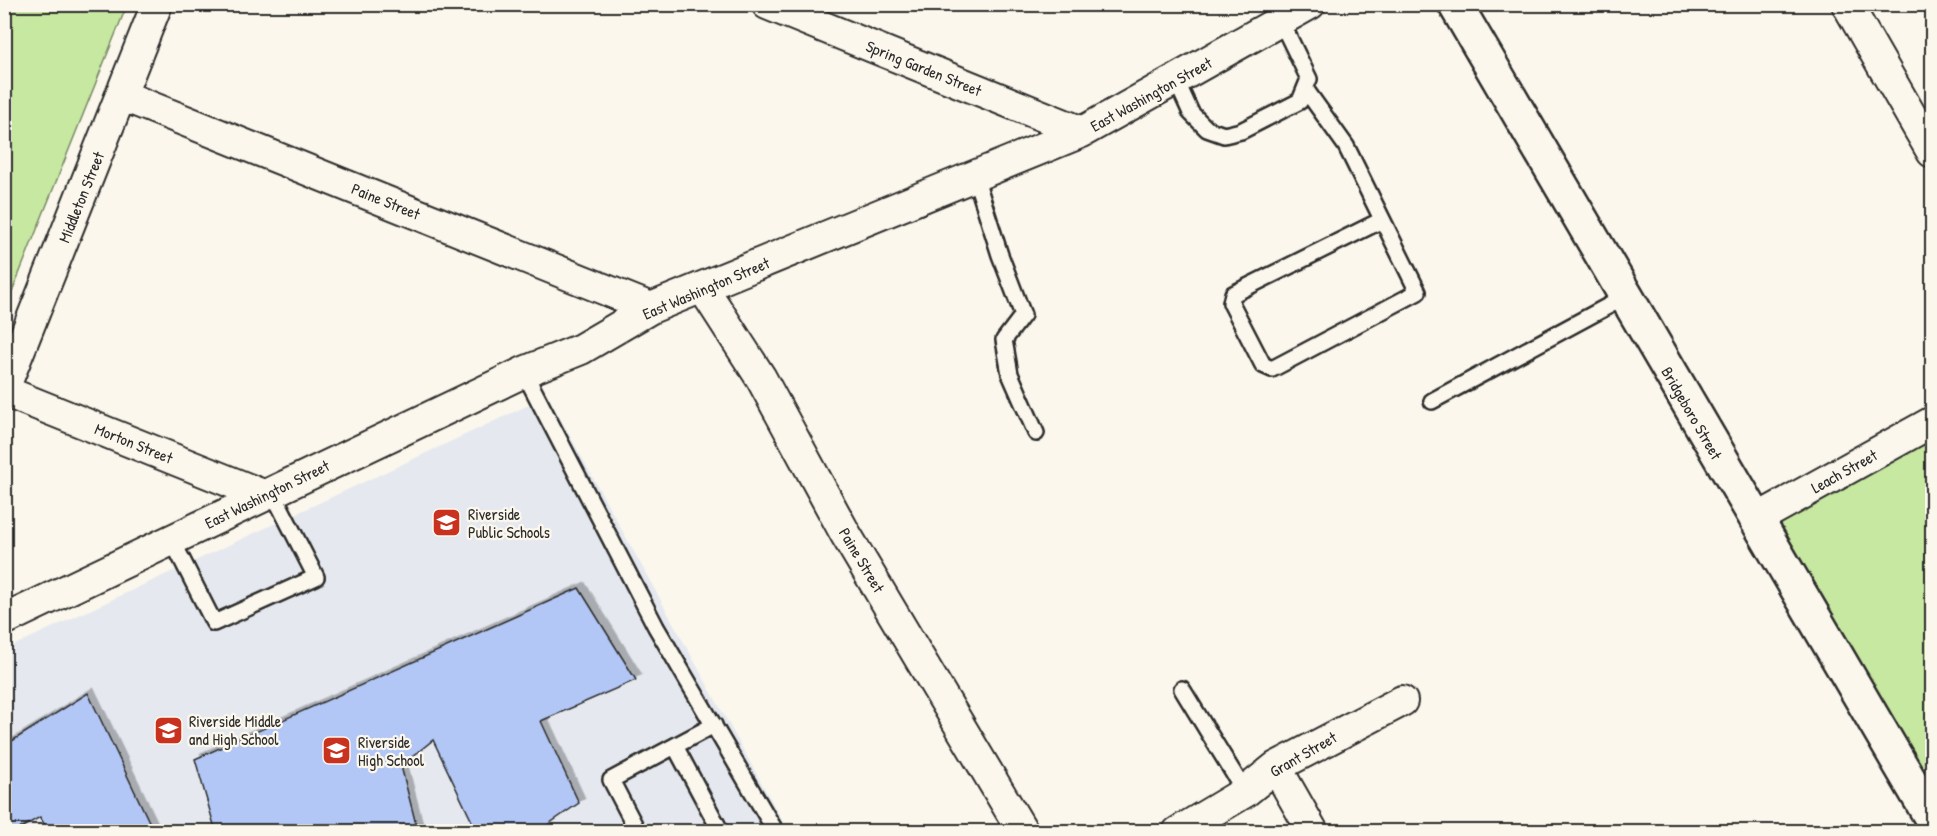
<svg xmlns="http://www.w3.org/2000/svg" width="1937" height="836" viewBox="0 0 1937 836" font-family="'Patrick Hand',sans-serif">
  <defs>
    <filter id="shadow"><feDropShadow dx="5.5" dy="-5.5" stdDeviation="0" flood-color="#0004"/></filter>
  </defs>
  <rect width="100%" height="100%" fill="#fbf7ec"/>
  <filter id="ink" filterUnits="userSpaceOnUse"><feTurbulence type="fractalNoise" baseFrequency=".0167" numOctaves="2"/><feDisplacementMap in="SourceGraphic" scale="12" xChannelSelector="R" yChannelSelector="G"/><feConvolveMatrix kernelMatrix="1 2 1 2 8 2 1 2 1" color-interpolation-filters="sRGB"/></filter>
  <g filter="url(#ink)">
    <path fill="#e5e9ef" d="M548,396L788,831H5L4,650Z"/>
    <path fill="#c7e8a1" stroke="#798a66" stroke-width="1.5" d="M5,4L127,5L5,309L4,5Z
      M1932,422V806L1755,520Z"/>
    <path fill="#b2c7f6" stroke="#2b2b2b" stroke-width="1.5" filter="url(#shadow)" d="M579,588L636,680L541,721L579,803L537,832H477L433,740L401,766L418,832H216L195,759Z
      M88,693L154,832H49L40,817L14,832H4V746Z"/>
    <g fill="none" stroke-linecap="round" stroke-linejoin="round">
      <defs>
        <path id="service" d="M1176,80L1191,113L1207,129L1224,135L1241,131L1300,101L1309,79L1281,21
          M1306,90L1346,146L1418,292L1272,369L1263,365L1231,303L1233,294L1382,220
          M975,176L1000,255L1023,315L1004,340L1010,374L1036,433
          M524,372L656,627L776,832
          M1432,401L1625,297
          M172,540L214,623L316,577L272,491
          M1182,689L1245,792
          M675,746L721,832
          M638,832L611,780L714,725"/>
        <path id="minor" d="M767,4L1082,132
          M1847,4L1932,152
          M121,95L651,308
          M703,288L761,378L845,533L1023,832
          M4,389L157,4
          M4,391L263,495
          M1755,520L1932,422
          M4,620L524,372L581,349L651,308L1082,132L1310,4
          M1276,767L1313,832
          M1178,832L1245,792L1276,767L1402,701"/>
        <path id="secondary" d="M1455,4L1932,819"/>
      </defs>
      <use href="#service" stroke="#2b2b2b" stroke-width="20"/>
      <use href="#minor" stroke="#2b2b2b" stroke-width="34"/>
      <use href="#secondary" stroke="#2b2b2b" stroke-width="38"/>
      <use href="#service" stroke="#fbf7ec" stroke-width="15"/>
      <use href="#minor" stroke="#fbf7ec" stroke-width="30"/>
      <use href="#secondary" stroke="#fbf7ec" stroke-width="33"/>
    </g>
  </g>
  <defs>
    <symbol id="school-square" viewBox="-11 -11 22 22"><rect x="-9" y="-9" width="18" height="18" rx="4" fill="#c8321e" stroke="#fbf7ec"/><path d="M0-5L7-2L0 1L-7-2ZM-4 1L0 2.5L4 1V4Q0 6-4 4Z" fill="#fff"/></symbol>
  </defs>
  <g fill-rule="evenodd">
    <use href="#school-square" x="430" y="506" width="33" height="33"/>
    <use href="#school-square" x="152" y="714" width="33" height="33"/>
    <use href="#school-square" x="320" y="734" width="33" height="33"/>
  </g>
  <g text-anchor="middle" stroke-width="4.5" stroke-linejoin="round" paint-order="stroke">
    <g font-size="16" fill="#2b2b2b" stroke="#fbf7ec">
      <text transform="translate(924 68) rotate(22)" y="6">Spring Garden Street</text>
      <text transform="translate(1151 94) rotate(-29)" y="6">East Washington Street</text>
      <text transform="translate(81 197) rotate(-68)" y="6">Middleton Street</text>
      <text transform="translate(386 201) rotate(22)" y="6">Paine Street</text>
      <text transform="translate(706 288) rotate(-23)" y="6">East Washington Street</text>
      <text transform="translate(1692 413) rotate(60)" y="6">Bridgeboro Street</text>
      <text transform="translate(134 443) rotate(22)" y="6">Morton Street</text>
      <text transform="translate(1844 471) rotate(-29)" y="6">Leach Street</text>
      <text transform="translate(267 494) rotate(-26)" y="6">East Washington Street</text>
      <text transform="translate(862 560) rotate(59)" y="6">Paine Street</text>
      <text transform="translate(1303 754) rotate(-30)" y="6">Grant Street</text>
    </g>
    <g font-size="16" fill="#2b2b2b" stroke="#fbf7ec" text-anchor="start">
      <text x="468" y="520">Riverside<tspan x="468" dy="18">Public Schools</tspan></text>
      <text x="189" y="727">Riverside Middle<tspan x="189" dy="18">and High School</tspan></text>
      <text x="358" y="748">Riverside<tspan x="358" dy="18">High School</tspan></text>
    </g>
  </g>
  <rect width="1937" height="836" fill="none" stroke="#fbf7ec" stroke-width="24"/>
  <rect x="12" y="12" width="1913" height="812" fill="none" stroke="#2b2b2b" stroke-width="2" filter="url(#ink)"/>
</svg>
